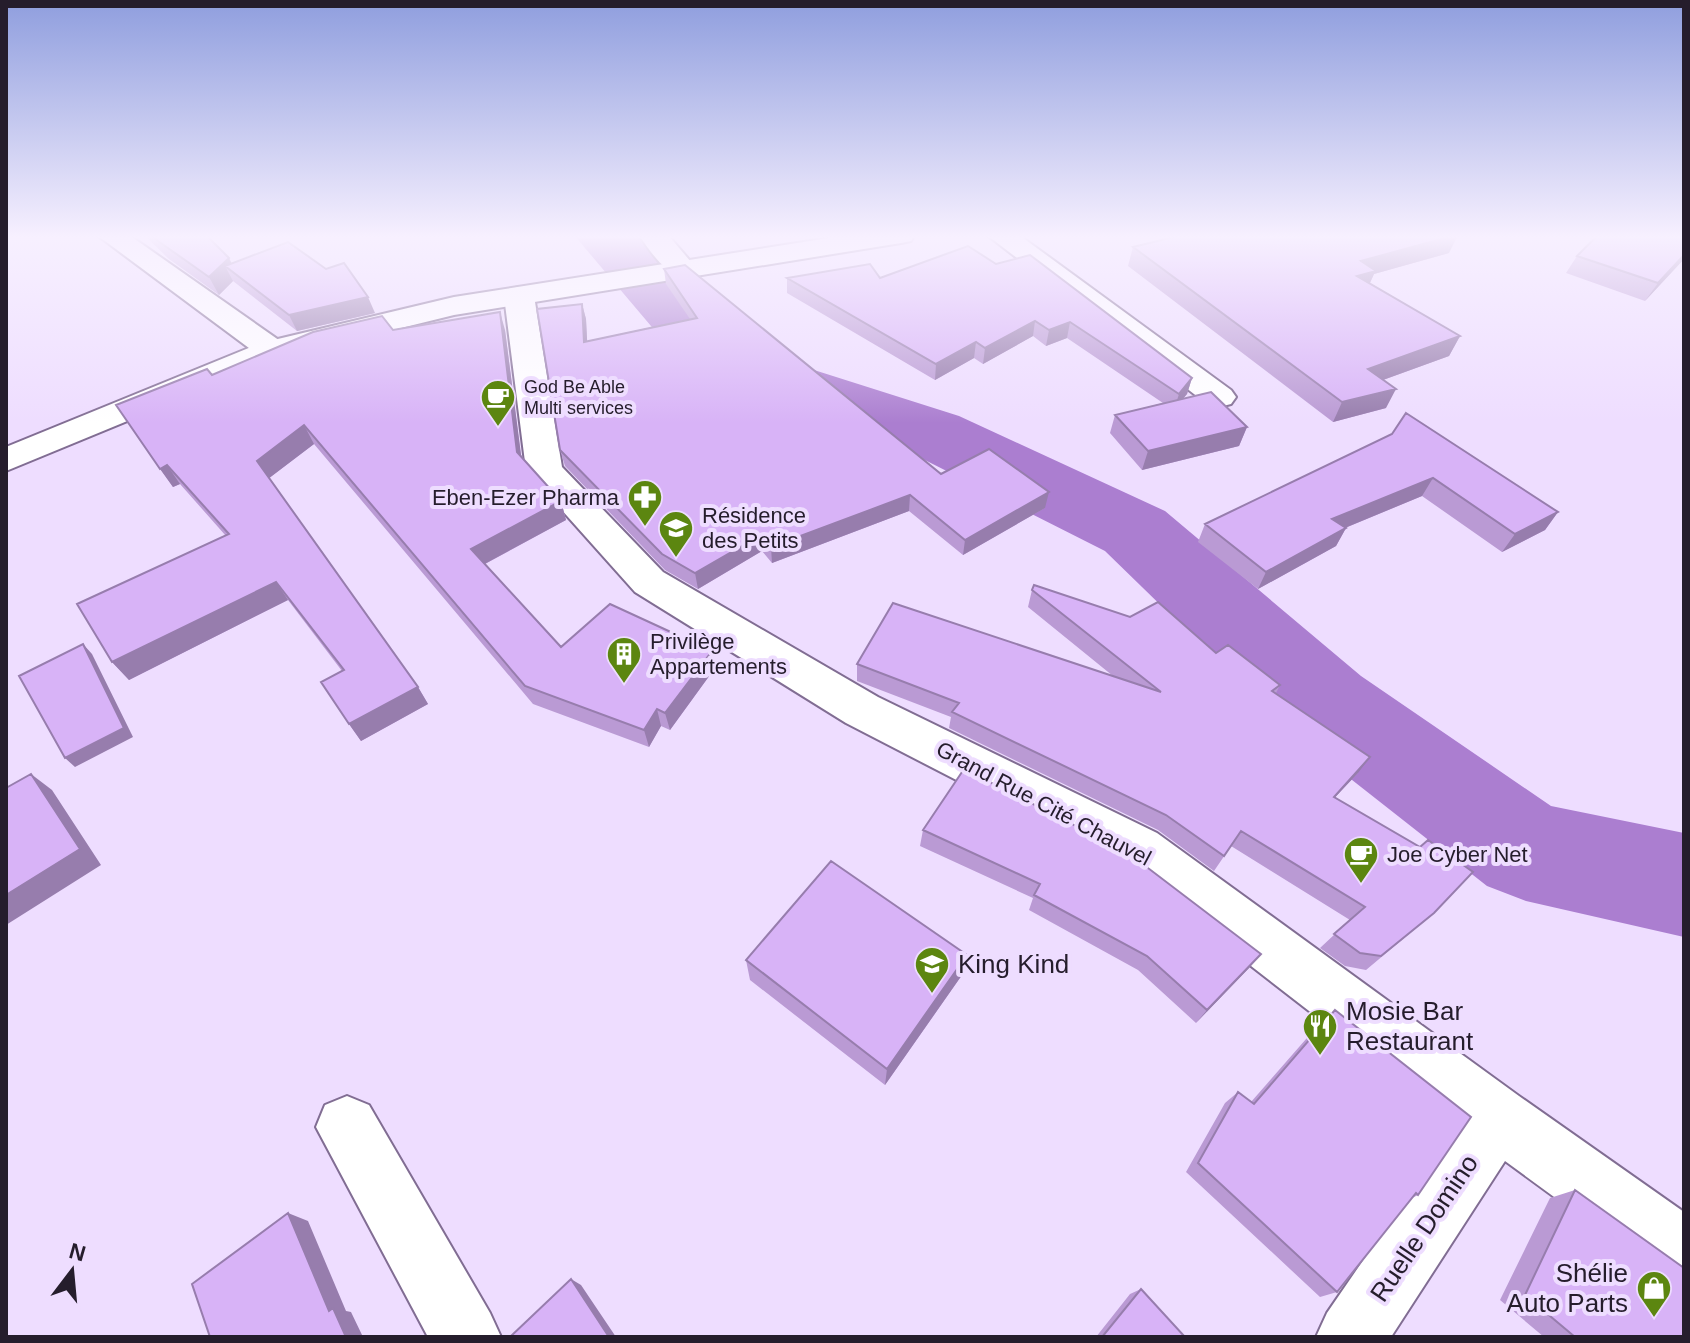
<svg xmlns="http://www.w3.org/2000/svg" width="1690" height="1343" viewBox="0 0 1690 1343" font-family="Arial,sans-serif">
	<rect width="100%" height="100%" fill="#edf"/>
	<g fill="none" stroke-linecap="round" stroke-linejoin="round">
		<path fill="#ab7ed0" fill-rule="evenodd" d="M574 235H637L754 358 814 370 959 416 1165 511 1361 676 1551 806 1684 833V937L1526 901 1487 886 1291 732 1105 551 905 450 774 404 706 391Z"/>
		<g stroke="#816d93" stroke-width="4">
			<path id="minor" d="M97 235H129L283 343 288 350 283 357 272 360 261 357Z
				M639 235H668L697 269 693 275C669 281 652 254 639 235Z
				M987 235H1019L1231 390 1236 397 1231 404 1219 407 1207 404Z
				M519 287 530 290 534 296 562 467 663 572 878 697 1157 833 1519 1096 1684 1212V1285L1661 1275 1505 1161 1391 1337H1316L1327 1313 1456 1125 1121 865 846 723 635 592 526 470 504 296 508 290Z
				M347 1096 369 1105 490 1313 501 1337H428L316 1127 325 1105Z"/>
		</g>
		<g stroke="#816d93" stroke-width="4">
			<path id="primary" d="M848 235H915L911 241 901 243 454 315 283 357 6 471V447L261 343 454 297Z"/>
		</g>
		<use href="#minor" fill="#fff" fill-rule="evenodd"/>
		<use href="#primary" fill="#fff" fill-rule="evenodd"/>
	</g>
	<path fill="#ba9ad4" d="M144 235H206L231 263 375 313 297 331 233 281 219 295 169 259Z
		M1133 247 1449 253 1374 274 1370 283 1460 336 1449 356 1383 380 1386 408 1333 422 1128 266Z
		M1577 256 1684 259 1645 301 1566 273Z
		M996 264 1192 378 1187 394 1183 398 1247 427 1239 446 1142 470 1110 433 1115 415 1163 403 1067 338 1046 346 1033 336 983 364 974 358 935 380 787 293V278H880Z
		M664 269 941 474 1045 508 963 555 909 511 772 563 762 551 698 589 665 570 565 466 560 450 582 304 586 319 587 341 690 319 666 284Z
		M393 330H505L521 457 561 501 566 520 485 564 561 647 715 668 670 730 661 726 649 747 533 704 314 444 269 478 418 687 428 704 361 741 349 724 342 671 288 600 129 680 112 662 226 536 180 484 173 487 116 405 212 375Z
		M1392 434 1558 512 1545 530 1502 552 1422 496 1345 528H1346L1336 546 1258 589 1198 542 1205 524Z
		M1032 590 1216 653 1280 685 1276 693 1358 773 1335 797 1434 913 1366 970 1345 966 1320 948 1350 920 1231 846 1214 871 1158 830 949 728 951 717 857 681V664L1113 676 1028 607Z
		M923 830 1261 954 1196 1023 1138 970 1029 910 1033 898 920 846Z
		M967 955 962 975 885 1085 750 980 746 960Z
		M1335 1010 1418 1195 1412 1198 1337 1292 1320 1297 1186 1172 1225 1103 1238 1092 1251 1102 1320 1023Z
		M1575 1190 1684 1337H1544L1500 1300 1550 1198Z
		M1141 1289 1185 1337H1096L1130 1294Z"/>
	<path fill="#977dad" d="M1456 235H1458L1449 253 1374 274 1367 289 1349 294 1361 261Z
		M1684 255V259L1645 301 1658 283Z
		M229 258 238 276 225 266 233 281 219 295 209 277Z
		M368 297 375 313 297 331 289 315Z
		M582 304 586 319 588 357 584 342Z
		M500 312 505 330 523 470 517 452Z
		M1035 321 1033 336 983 364 985 348Z
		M1070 322 1067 338 1046 346 1049 330Z
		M1460 336 1449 356 1358 389 1368 369Z
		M976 342 974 358 935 380 936 364Z
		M1192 378 1187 394 1174 410 1179 394Z
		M1396 389 1386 408 1333 422 1342 402Z
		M304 425 314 444 268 479 257 461Z
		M1247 427 1239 446 1142 470 1148 451Z
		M167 465 180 484 173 487 160 469Z
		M1433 478 1422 496 1323 537 1332 519Z
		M1049 492 1045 508 963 555 965 540Z
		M910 495 909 511 772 563 771 547Z
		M561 501 566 520 479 567 471 549Z
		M1558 512 1545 530 1502 552 1515 534Z
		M1346 528 1336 546 1258 589 1266 572Z
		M761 535 762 551 698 589 695 573Z
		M276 582 288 600 129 680 112 662Z
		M83 644 92 654 133 737 75 767 65 758Z
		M712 651 715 668 670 730 665 713Z
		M418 687 428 704 361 741 349 724Z
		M657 709 661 726 649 747 644 730Z
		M1370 757 1358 773 1321 812 1334 797Z
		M31 774 52 790 101 865 6 925V895Z
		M1261 954 1249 968 1196 1023 1207 1010Z
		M967 955 962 975 885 1085 887 1069Z
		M288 1213 308 1221 346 1311 351 1312 363 1337H346L329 1311Z
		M571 1279 581 1285 616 1337H609Z"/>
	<path fill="#d8b3f7" stroke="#977dad" stroke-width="2" d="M152 235H206L229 258 209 277 158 241Z
		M1182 235H1456L1361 261 1376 271 1357 276 1460 336 1368 369 1396 389 1342 402 1133 247Z
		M1598 235H1684V255L1658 283 1577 256Z
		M288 242 326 269 344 263 368 297 289 315 225 266Z
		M968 246 996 264 1030 255 1192 378 1179 394 1070 322 1049 330 1035 321 985 348 976 342 936 364 787 278 870 264 880 278Z
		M685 265 941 474 989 449 1049 492 965 540 910 495 771 547 761 535 695 573 662 554 560 450 537 309 582 304 584 342 697 318 664 269Z
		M500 312 517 452 561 501 471 549 561 647 610 604 712 651 665 713 657 709 644 730 525 686 304 425 257 461 418 687 349 724 321 682 344 670 276 582 112 662 77 604 229 534 167 465 160 469 116 405 207 369 212 375 313 332 382 316 393 330Z
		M1211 392 1247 427 1148 451 1115 415Z
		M1406 413 1558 512 1515 534 1433 478 1332 519 1346 528 1266 572 1205 524 1392 434Z
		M1034 585 1130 617 1158 602 1216 653 1228 645 1280 685 1272 691 1370 757 1334 797 1420 847 1428 840 1473 872 1434 913 1381 956 1360 953 1334 934 1365 907 1241 831 1224 856 1166 815 952 712 959 703 857 664 893 603 1161 692 1032 590Z
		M83 644 124 728 65 758 19 676Z
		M964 769 1127 852 1261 954 1207 1010 1147 956 1034 895 1040 884 923 830Z
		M31 774 80 849 6 895V788Z
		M831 861 967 955 887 1069 746 960Z
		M1335 1010 1471 1117 1418 1195 1416 1193 1337 1292 1198 1163 1238 1092 1254 1104Z
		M1575 1190 1684 1268V1337H1575L1525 1295Z
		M288 1213 329 1311 333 1308 346 1337H210L192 1284Z
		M571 1279 609 1337H510Z
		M1141 1289 1185 1337H1102Z"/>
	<linearGradient id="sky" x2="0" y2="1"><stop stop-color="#8f9ede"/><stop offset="0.56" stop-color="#f7f0ff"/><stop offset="1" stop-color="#f7f0ff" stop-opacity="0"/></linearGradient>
	<rect width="1690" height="423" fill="url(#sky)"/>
	<defs>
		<g id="cafe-pin" transform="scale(1.8)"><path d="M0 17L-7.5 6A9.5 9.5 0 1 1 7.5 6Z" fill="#5c8610" stroke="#edf"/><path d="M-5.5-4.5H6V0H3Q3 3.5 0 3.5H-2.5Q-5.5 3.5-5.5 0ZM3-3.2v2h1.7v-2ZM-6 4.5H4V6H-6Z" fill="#fff"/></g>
		<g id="pharmacy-pin" transform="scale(1.8)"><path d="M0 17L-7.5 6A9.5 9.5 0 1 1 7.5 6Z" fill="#5c8610" stroke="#edf"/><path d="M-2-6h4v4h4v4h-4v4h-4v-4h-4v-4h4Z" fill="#fff"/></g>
		<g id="school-pin" transform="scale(1.8)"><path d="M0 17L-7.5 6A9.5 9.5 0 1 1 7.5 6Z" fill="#5c8610" stroke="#edf"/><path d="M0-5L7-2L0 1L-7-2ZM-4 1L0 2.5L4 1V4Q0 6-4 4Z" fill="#fff"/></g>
		<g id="building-pin" transform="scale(1.8)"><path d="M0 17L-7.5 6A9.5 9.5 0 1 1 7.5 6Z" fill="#5c8610" stroke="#edf"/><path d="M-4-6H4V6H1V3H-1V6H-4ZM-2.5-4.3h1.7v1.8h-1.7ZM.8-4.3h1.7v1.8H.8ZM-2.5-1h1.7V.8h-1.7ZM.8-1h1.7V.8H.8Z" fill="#fff"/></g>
		<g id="restaurant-pin" transform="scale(1.8)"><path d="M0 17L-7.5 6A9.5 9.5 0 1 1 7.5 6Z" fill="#5c8610" stroke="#edf"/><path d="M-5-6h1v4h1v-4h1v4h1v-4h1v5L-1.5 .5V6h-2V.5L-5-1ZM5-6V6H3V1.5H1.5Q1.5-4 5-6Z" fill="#fff"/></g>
		<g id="shop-pin" transform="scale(1.8)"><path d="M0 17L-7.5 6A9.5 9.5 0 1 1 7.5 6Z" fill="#5c8610" stroke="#edf"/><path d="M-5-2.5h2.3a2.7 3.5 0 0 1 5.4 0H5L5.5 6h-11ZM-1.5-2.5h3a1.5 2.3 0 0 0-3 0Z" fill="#fff"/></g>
	</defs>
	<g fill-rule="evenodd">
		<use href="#cafe-pin" x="498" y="397"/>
		<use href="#pharmacy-pin" x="645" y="497"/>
		<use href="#school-pin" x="676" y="528"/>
		<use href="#building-pin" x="624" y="654"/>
		<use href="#cafe-pin" x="1361" y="854"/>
		<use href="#school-pin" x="932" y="964"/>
		<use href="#restaurant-pin" x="1320" y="1026"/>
		<use href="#shop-pin" x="1654" y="1288"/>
	</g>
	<g text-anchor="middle" stroke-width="8" stroke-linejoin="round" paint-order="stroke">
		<g font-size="18" fill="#251d2c" stroke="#edf" text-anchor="start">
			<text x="524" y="393">God Be Able<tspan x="524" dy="21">Multi services</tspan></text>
		</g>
		<g font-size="22" fill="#251d2c" stroke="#edf" text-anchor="start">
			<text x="619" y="505" text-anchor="end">Eben-Ezer Pharma</text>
			<text x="702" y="523">Résidence<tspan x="702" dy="25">des Petits</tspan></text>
			<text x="650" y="649">Privilège<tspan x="650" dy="25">Appartements</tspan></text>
			<text x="1387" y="862">Joe Cyber Net</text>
		</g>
		<g font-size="22" fill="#251d2c" stroke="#edf">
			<text transform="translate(1044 803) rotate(28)" y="8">Grand Rue Cité Chauvel</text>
		</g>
		<g font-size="26" fill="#251d2c" stroke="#edf" text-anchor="start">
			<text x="958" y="973">King Kind</text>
			<text x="1346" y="1020">Mosie Bar<tspan x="1346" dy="30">Restaurant</tspan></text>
			<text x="1628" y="1282" text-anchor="end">Shélie<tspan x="1628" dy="30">Auto Parts</tspan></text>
		</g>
		<g font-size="26" fill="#251d2c" stroke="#edf">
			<text transform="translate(1424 1228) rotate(-56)" y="9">Ruelle Domino</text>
		</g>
	</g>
	<rect width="1690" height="1343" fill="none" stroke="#251d2c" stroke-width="16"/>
	<g transform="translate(72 1271) rotate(16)" stroke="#eeddff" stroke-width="6" paint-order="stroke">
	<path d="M0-6L14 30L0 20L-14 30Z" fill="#251d2c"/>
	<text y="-12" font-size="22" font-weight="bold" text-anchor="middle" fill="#251d2c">N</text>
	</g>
</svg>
